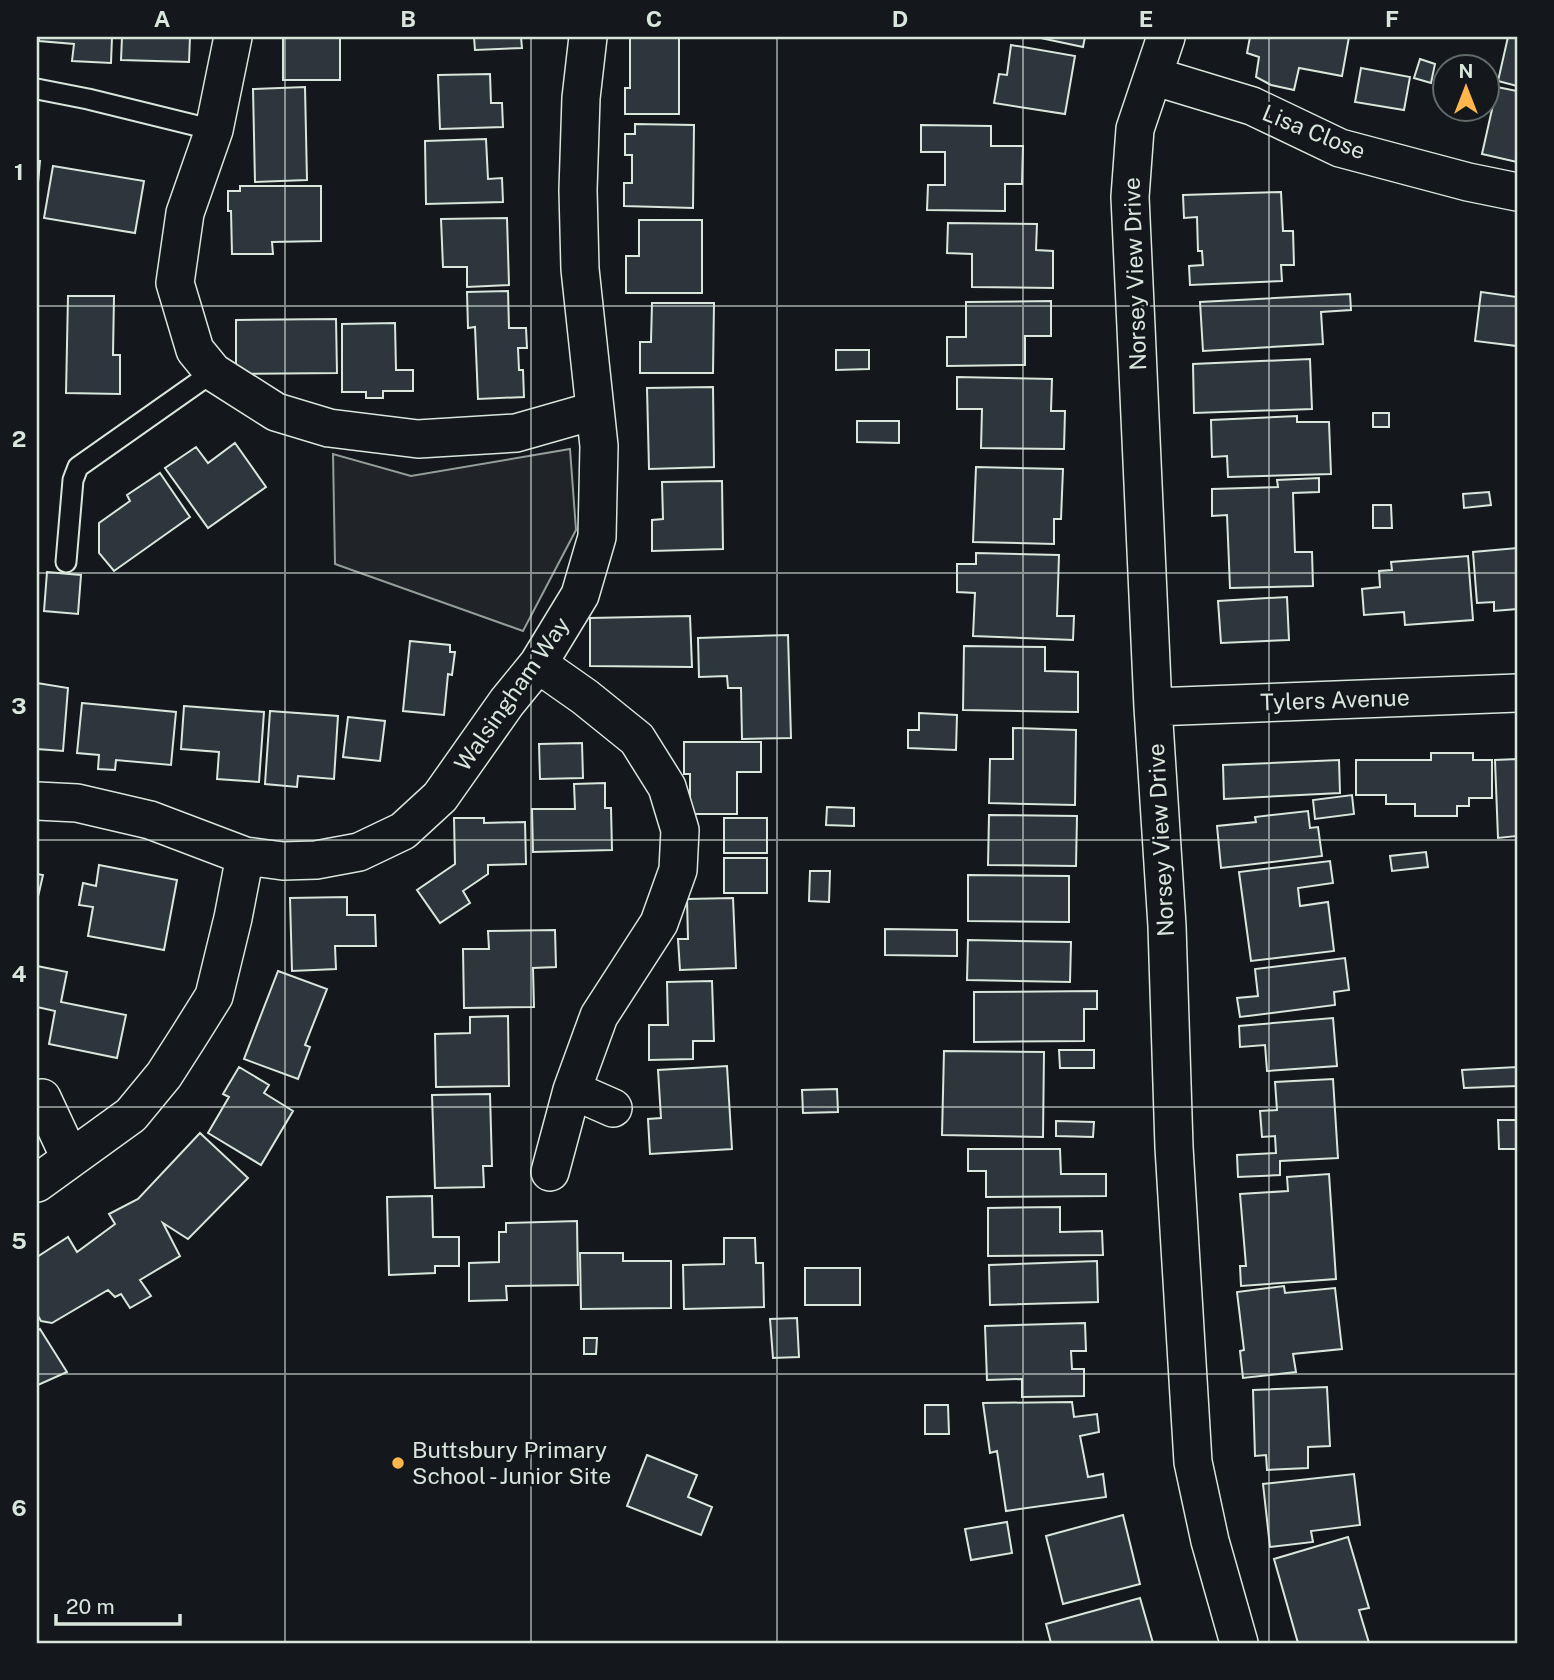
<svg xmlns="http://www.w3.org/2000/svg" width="1554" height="1680" viewBox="0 0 1554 1680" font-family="'Public Sans',sans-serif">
	<rect width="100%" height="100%" fill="#14181c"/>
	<path fill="#202428" stroke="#939e99" stroke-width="2" d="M570 449 576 530 523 631 335 564 333 454 411 476Z"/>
	<path fill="#2c363c" stroke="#d8e6dc" stroke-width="2" d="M39 37H112L111 63 72 61 74 44 39 41Z
		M122 37H190L189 62 121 60Z
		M283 37H340V80H283Z
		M474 37H521L522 48 475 50Z
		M630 37H679V114H625V88H630Z
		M1036 37H1085L1083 47Z
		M1250 37H1349L1342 76 1299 68 1294 90 1271 85 1256 77 1259 57 1247 53Z
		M1508 37H1517V86L1498 81Z
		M1011 45 1075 56 1065 114 994 103 999 74 1007 75Z
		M1420 59 1435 64 1431 83 1414 78Z
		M1361 68 1410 77 1404 110 1355 102Z
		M490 74 491 103H502L503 127 440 129 438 75Z
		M305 87 307 180 255 182 253 89Z
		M1497 87 1517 91V162L1482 154Z
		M635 124 694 125 693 208 624 206V183H632V155H625V134H635Z
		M921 125 991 126V146H1023L1022 184H1005V211L927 210 928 185H945V152H921Z
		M486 139 488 179 502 178 503 202 426 204 425 141Z
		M37 161H40L37 194Z
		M53 166 144 181 135 233 44 218Z
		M240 186H321V241L272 242 273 254H232L231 211H228V191H240Z
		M1281 192 1283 231H1293L1294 265H1281L1282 281 1190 285 1189 266 1203 265 1202 251H1198L1197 217 1184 218 1183 195Z
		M507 218 509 285 467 287V267H443L441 219Z
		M639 220H702V293H626V256H639Z
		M948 223 1037 224 1036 250 1053 251V288L972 287V254L947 253Z
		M508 291 509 328H526L527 348H518L519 370H523L524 397 478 399 475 327 468 328 467 292Z
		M1481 292 1517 297V346L1475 341Z
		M1350 294 1351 310 1321 312 1323 344 1203 351 1200 302Z
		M68 296H114L113 355H120V394L66 393Z
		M1051 301V336H1025V365L947 366V337H966V302Z
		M652 303H714L713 373H640V342H651Z
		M336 319 337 373 236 374V320Z
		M395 323 396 370H413V391H383V398H366V392H342V324Z
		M836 350H869V369L836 370Z
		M1310 359 1312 409 1194 413 1193 364Z
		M957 377 1052 379 1051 411H1065L1064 449 981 448 982 409H957Z
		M713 387 714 467 649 469 647 388Z
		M1373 413H1389V427H1373Z
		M1297 416V422H1329L1331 474 1228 477 1227 456 1212 457 1211 420Z
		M857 421H899V443L857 442Z
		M235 443 266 487 208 528 165 468 196 447 208 463Z
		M976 467 1063 469 1061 519H1054V544L973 542Z
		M160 473 190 517 114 571 99 553V523L130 501 127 495Z
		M1319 478V492L1293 493 1295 552H1312L1313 586 1230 588 1227 515 1212 516V489L1278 487 1277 480Z
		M722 481 723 549 652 551V520L663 519 662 482Z
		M1489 492 1491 505 1464 508 1463 494Z
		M1373 505H1391L1392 528H1373Z
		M1517 548V609L1494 611V602L1477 603 1473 552Z
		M976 553 1059 555 1057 616H1074L1073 640 973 636 975 593 957 592V564H976Z
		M1468 556 1473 620 1405 625 1404 612 1364 615 1362 589 1380 587 1379 571 1392 570 1391 562Z
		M47 572 81 575 78 614 44 611Z
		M1287 597 1289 640 1221 643 1218 601Z
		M690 616 692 667 590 666V618Z
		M788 635 791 738 742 739 741 688H728L727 676 699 677 698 638Z
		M410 641 450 645V652H455L452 675 448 674 444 715 403 711Z
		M964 646 1045 647V671L1078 672V712L963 710Z
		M37 683 68 688 63 751 37 749Z
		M82 703 176 712 171 765 116 760 115 770 98 769 99 755 77 753Z
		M184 706 264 712 259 782 217 779 219 752 181 749Z
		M270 711 338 716 334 779 298 776 297 787 265 784Z
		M919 713 957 715 956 750 908 748V730H919Z
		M348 717 385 721 380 761 343 757Z
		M1013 728 1076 730 1075 805 989 803 990 759H1013Z
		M684 742H761V772H737V814H690V774H684Z
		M582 743 583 778 540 779 539 744Z
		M1431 753H1473V760H1492V798H1469V806H1457V816H1415V804H1386V795H1356V760H1431Z
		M1517 759V870L1516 836 1498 838 1495 760Z
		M1339 760 1340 793 1224 799 1223 765Z
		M605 783V808H611L612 850 533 852 532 809H575L574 784Z
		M1352 795 1354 814 1315 819 1313 800Z
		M827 807 854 808V826L826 825Z
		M1308 811 1310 828 1318 827 1322 856 1221 868 1217 826 1256 822 1255 817Z
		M989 815 1077 816 1076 866 988 865Z
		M454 818H484V823L525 822 526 864 488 865V874L463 891 470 903 440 923 417 890 455 864Z
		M724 818H767V853H724Z
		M1426 852 1428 867 1392 871 1390 856Z
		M724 858H767V893H724Z
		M1330 861 1333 883 1298 888 1300 906 1328 902 1334 951 1251 961 1239 872Z
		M99 865 177 880 164 950 88 936 93 907 79 905 83 883 96 886Z
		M810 871H830L829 902 809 901Z
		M37 874 43 875 37 901Z
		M968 875 1069 876V922L968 921Z
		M347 897V915H375L376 946H335L336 969 292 971 290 898Z
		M733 898 736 968 680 970 678 939H688L687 899Z
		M885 929 957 930V956L885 955Z
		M555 930 556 967 533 968 534 1007 464 1008 463 949H489L488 931Z
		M968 940 1071 942 1070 982 967 980Z
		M1345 958 1349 990 1334 992 1335 1005 1240 1017 1237 998 1258 996 1255 969Z
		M37 966 67 972 61 1002 126 1015 117 1058 49 1044 55 1011 37 1007Z
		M278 971 327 989 305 1045 310 1047 298 1079 244 1059Z
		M712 981 714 1041H693V1059L649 1060V1025H668L667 982Z
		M1097 991V1009H1084V1041L974 1042V992Z
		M508 1016 509 1086 436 1087 435 1034 470 1033V1017Z
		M1333 1018 1337 1066 1267 1071 1265 1045 1240 1047 1239 1026Z
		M1059 1050H1094V1068H1060Z
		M944 1051 1044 1052 1043 1137 942 1135Z
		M727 1066 732 1149 650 1154 648 1119 661 1118 658 1070Z
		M239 1067 269 1085 264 1093 293 1111 261 1165 208 1133 229 1097 223 1094Z
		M1517 1067V1086L1464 1088 1462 1070Z
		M1333 1079 1338 1158 1280 1161V1175L1238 1177 1237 1155 1276 1153 1275 1136 1262 1137 1260 1111 1277 1110 1275 1082Z
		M837 1089 838 1112 803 1113 802 1090Z
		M490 1094 492 1166H483L484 1187 435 1188 432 1095Z
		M1498 1120H1517V1149H1499Z
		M1056 1121 1094 1122 1093 1137 1056 1136Z
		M200 1133 248 1178 188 1239 163 1223 180 1256 140 1280 151 1296 130 1308 121 1294 115 1297 108 1290 52 1323 41 1321 37 1314V1257L68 1237 77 1252 115 1224 109 1214 138 1199Z
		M968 1149H1060L1061 1174H1106V1196L986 1197V1171H968Z
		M1329 1174 1336 1279 1241 1286 1240 1266H1246L1240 1194 1288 1191 1287 1177Z
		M432 1196 433 1237H459V1266H435V1273L389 1275 387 1197Z
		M1060 1207V1232L1102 1231 1103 1255 988 1256V1208Z
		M577 1221 578 1285 506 1286 507 1300 469 1301V1263L499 1262V1232H506V1223Z
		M724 1238H755L756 1263H763L764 1307 684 1309 683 1265 724 1264Z
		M580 1253H623V1261H671V1308L581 1309Z
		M1097 1261 1098 1302 990 1305 989 1265Z
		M805 1268H860V1305H805Z
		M1284 1286 1285 1293 1335 1288 1342 1349 1293 1354 1296 1372 1243 1378 1240 1351 1244 1350 1237 1292Z
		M797 1318 799 1357 773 1358 770 1319Z
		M1085 1323 1086 1351H1071L1072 1369H1084V1396L1022 1397V1379L987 1380 985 1326Z
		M40 1329 67 1372 38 1385 37 1331Z
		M584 1338H597L596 1354H584Z
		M1327 1387 1330 1446 1308 1447V1468L1267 1470 1266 1455 1255 1456 1253 1390Z
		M1072 1402 1074 1417 1097 1414 1099 1432 1080 1436 1088 1477 1103 1474 1106 1497 1006 1511 997 1451 990 1453 983 1403Z
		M925 1405H948L949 1434H925Z
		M647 1455 697 1475 688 1497 712 1507 701 1535 627 1506Z
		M1354 1474 1360 1525 1311 1531 1313 1542 1270 1547 1263 1484Z
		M1123 1515 1140 1584 1063 1604 1046 1536Z
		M1007 1522 1012 1553 971 1560 965 1529Z
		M1348 1537 1369 1608 1359 1610 1369 1643H1298L1274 1559Z
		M1140 1598 1153 1643H1051L1046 1624Z"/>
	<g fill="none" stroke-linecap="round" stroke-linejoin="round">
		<g stroke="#d8e6dc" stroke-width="23">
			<path id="lane" d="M37 89 88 99 214 130
				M66 562 73 480 78 467 213 372"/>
		</g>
		<g stroke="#d8e6dc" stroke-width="40">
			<path id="street" d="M233 37 214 130 185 213 175 283 195 350 213 372 276 412 329 428 418 439 516 433 593 411
				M1166 37 1135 129 1130 197 1136 327 1153 707 1167 926 1174 1147 1193 1462 1210 1541 1239 1643
				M1153 76 1252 106 1340 148 1468 182 1517 192
				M538 664 585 697 637 739 667 787 680 830 678 870 659 923 599 1016 572 1090 613 1108
				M1153 707 1517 693
				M37 801 77 803 150 820 245 856 283 861 316 860 359 852 403 831 440 797 507 702 538 664 580 595 597 537 599 446 580 269 578 190 581 98 588 37
				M42 1098 70 1158
				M550 1172 572 1090
				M37 1183 131 1115 164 1075 189 1036 214 996 233 918 245 856"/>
		</g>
		<use href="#lane" stroke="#14181c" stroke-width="19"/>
		<use href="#street" stroke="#14181c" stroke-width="37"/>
	</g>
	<path fill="none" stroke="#d8e6dc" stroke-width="2" stroke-opacity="0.55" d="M285 37V1643M531 37V1643M777 37V1643M1023 37V1643M1269 37V1643M37 306H1517M37 573H1517M37 840H1517M37 1107H1517M37 1374H1517"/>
	<circle fill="#ffb74d" stroke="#14181c" stroke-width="2.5" cx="398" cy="1463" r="7"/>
	<g text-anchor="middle" stroke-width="5" stroke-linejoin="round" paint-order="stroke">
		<g font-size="23" fill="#d8e6dc" stroke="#14181c">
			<text transform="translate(1314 132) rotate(22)" y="8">Lisa Close</text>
			<text transform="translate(1135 274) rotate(-92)" y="8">Norsey View Drive</text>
			<text transform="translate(512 694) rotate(-55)" y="8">Walsingham Way</text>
			<text transform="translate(1335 700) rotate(-2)" y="8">Tylers Avenue</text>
			<text transform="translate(1161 840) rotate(-93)" y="8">Norsey View Drive</text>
		</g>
		<g font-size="23" fill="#d8e6dc" stroke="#14181c" text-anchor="start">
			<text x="412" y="1458">Buttsbury Primary<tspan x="412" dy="26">School - Junior Site</tspan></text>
		</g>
	</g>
	<rect width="1554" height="1680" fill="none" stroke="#14181c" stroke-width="77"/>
	<g transform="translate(1466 88)"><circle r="33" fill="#14181c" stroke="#626a69" stroke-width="2"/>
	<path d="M0-5L12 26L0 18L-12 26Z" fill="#ffb74d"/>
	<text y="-10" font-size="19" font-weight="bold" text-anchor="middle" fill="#d8e6dc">N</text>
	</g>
	<path d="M56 1614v10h124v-10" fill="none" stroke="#d8e6dc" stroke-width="3.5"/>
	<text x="66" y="1614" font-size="21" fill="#d8e6dc" stroke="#14181c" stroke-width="5" paint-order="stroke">20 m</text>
	<rect x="38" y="38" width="1478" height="1604" fill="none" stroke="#d8e6dc" stroke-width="2.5"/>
	<g font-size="23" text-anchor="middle" font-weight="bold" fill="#d8e6dc">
		<text x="162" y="27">A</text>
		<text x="408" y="27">B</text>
		<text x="654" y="27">C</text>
		<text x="900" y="27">D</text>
		<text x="1146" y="27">E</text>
		<text x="1392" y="27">F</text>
		<text x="19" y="180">1</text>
		<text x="19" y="447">2</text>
		<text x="19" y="714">3</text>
		<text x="19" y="982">4</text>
		<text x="19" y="1249">5</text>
		<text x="19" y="1516">6</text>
	</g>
</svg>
